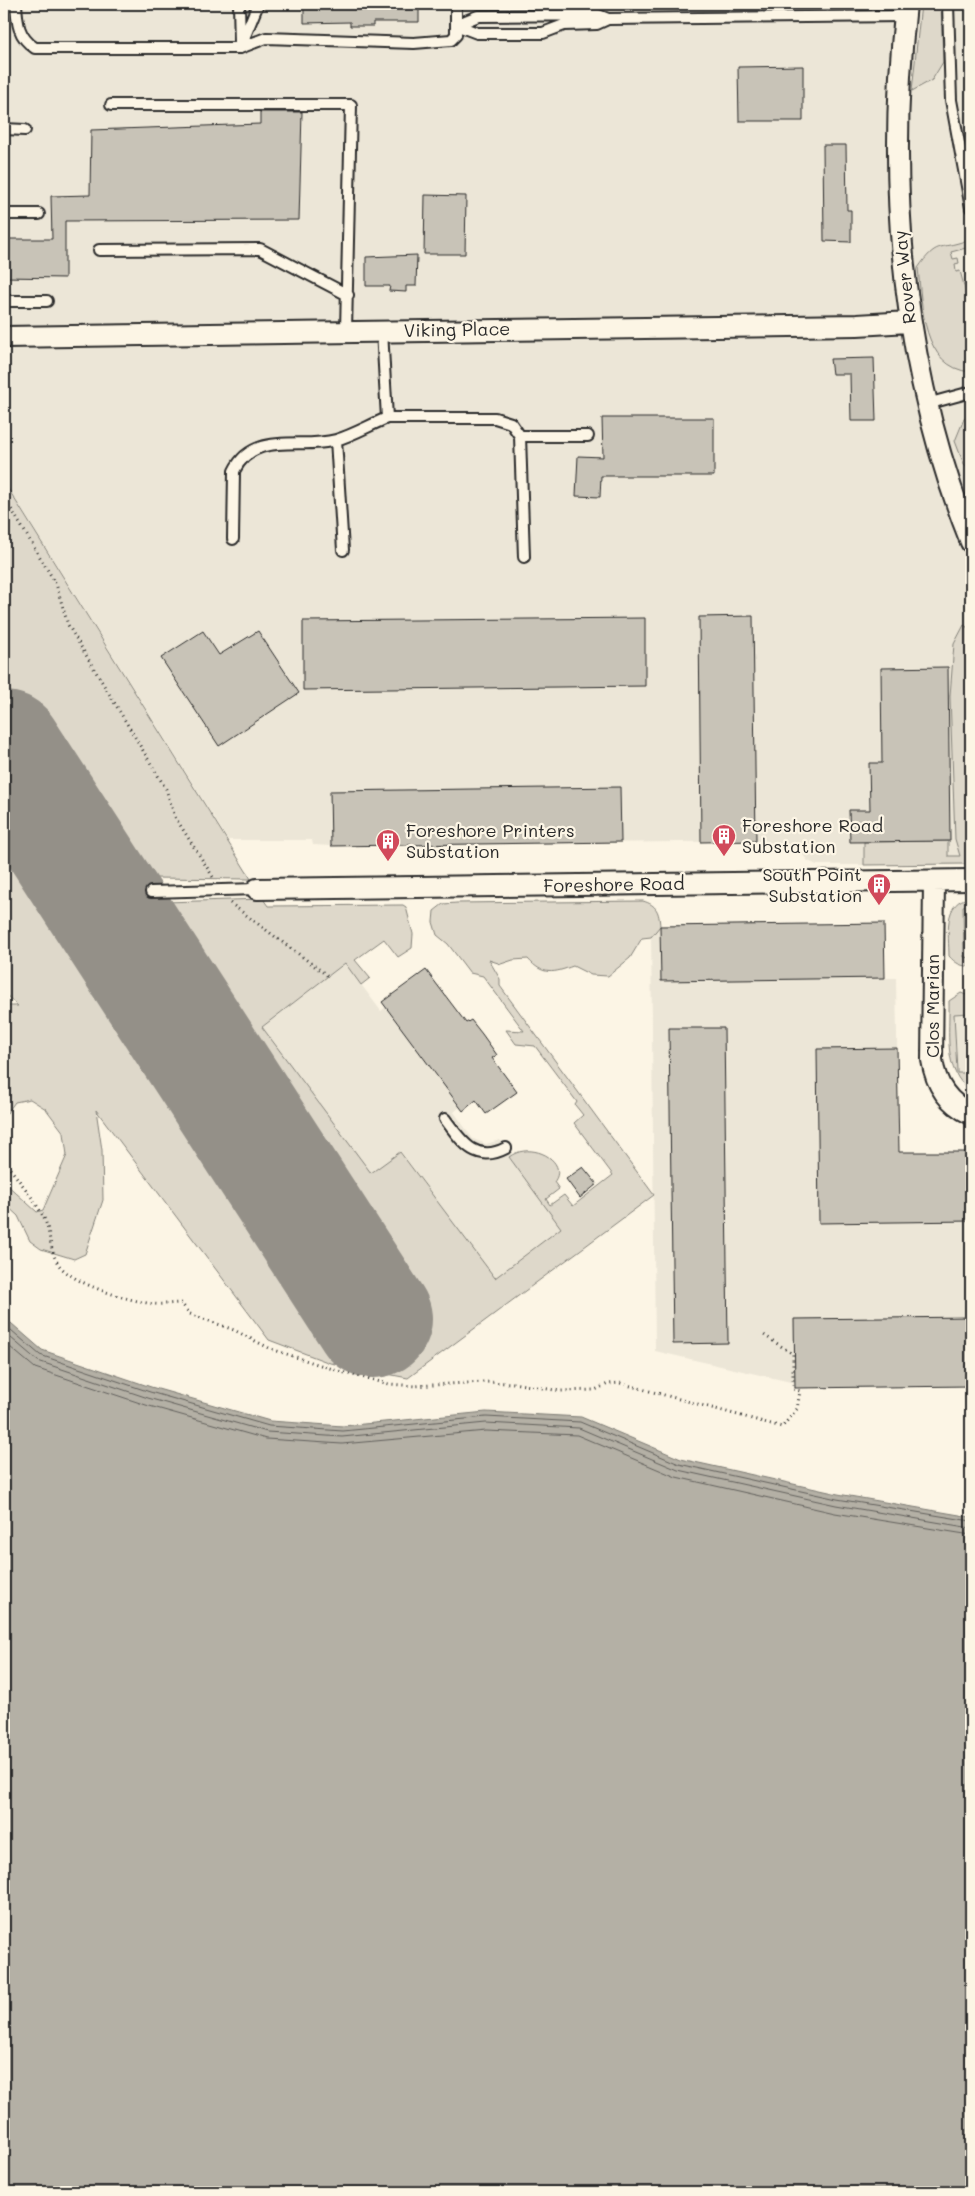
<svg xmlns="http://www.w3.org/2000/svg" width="975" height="2196" viewBox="0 0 975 2196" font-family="Mali,sans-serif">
	<rect width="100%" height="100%" fill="#fcf5e5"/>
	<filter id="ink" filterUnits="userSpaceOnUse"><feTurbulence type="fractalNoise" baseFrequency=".02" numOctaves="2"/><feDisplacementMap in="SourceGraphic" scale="10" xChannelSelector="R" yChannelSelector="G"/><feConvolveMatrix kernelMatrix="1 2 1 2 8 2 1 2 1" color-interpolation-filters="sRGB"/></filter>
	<g filter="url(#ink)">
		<path fill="#ece6d7" d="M4 4H971V640L966 856 948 857V841L864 842V865H817L808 861 802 854 801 845H768L767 841 331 846 313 845 312 840H228L4 481Z
			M963 905H971V958H964Z
			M884 923 885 978H896L899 1152H971V1386L795 1388V1383L655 1351 651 926Z
			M345 963 381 1011 386 1007 460 1107 454 1112 473 1139 486 1144 500 1140 512 1155 509 1157 562 1228 495 1279 401 1152 371 1174 262 1027Z
			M971 966V1080H970L957 1073 954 1014 969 1013V967Z"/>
		<path fill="#ded8ca" stroke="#84827a" d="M921 4H941L943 62 932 80 912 91Z
			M971 232V257H968L966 248 951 252 953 259 958 258 959 263 955 264 956 272 960 271 966 293 971 292V372C922 368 922 305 918 268 937 241 938 250 965 241Z
			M971 412V475L963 462 955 441 964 419Z
			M4 482 251 879 150 878 165 902 263 899 268 906 403 905 406 907 413 934 412 948 398 957 384 939 355 960 370 978 361 985 345 963 262 1027 371 1173 400 1152 495 1278 561 1228 509 1157C531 1140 570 1161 554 1182L559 1189 546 1199 550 1205 564 1195 573 1206 613 1175 574 1123 583 1115 575 1105 577 1102 535 1046 516 1044 506 1030 524 1031 483 976 470 973 448 944 437 935 433 922 434 911 443 904 457 903 643 901C657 905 659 912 660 926L651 937 642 938 630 958 608 976 591 975 573 966C554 973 543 976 528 959L513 960 501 964 489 960 500 979V986L654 1195 408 1378 330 1363 269 1340 96 1110 102 1150 103 1200 85 1254 74 1259 41 1249 30 1241 18 1216 4 1203V1182L37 1212 43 1210 67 1155 64 1133 46 1109 30 1099 15 1102 4 1117V1006H18L4 993Z
			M964 625 971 630V871L965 864 864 865V842L948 841V856H960L955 839 950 696 954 644Z
			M971 898V905L963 906 964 957 971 958V966C962 967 955 963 949 956 949 936 942 900 971 898Z
			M961 993 969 996V1013L954 1014 957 1071V1073H969L971 1091C942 1071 950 1032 949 1001Z"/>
		<path fill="#b4b0a5" stroke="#7d7b74" d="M4 1317 42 1350 151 1387 270 1421 343 1426 486 1412 581 1417 681 1459 838 1494 971 1517V2192H4Z"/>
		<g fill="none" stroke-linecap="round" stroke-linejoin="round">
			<path stroke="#62605c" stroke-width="1" d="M4 1324 40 1355 150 1392 269 1426 343 1431 486 1417 580 1422 679 1464 837 1499 971 1521
				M4 1332 38 1361 148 1398 267 1432 342 1437 486 1423 579 1428 678 1470 836 1505 971 1528
				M4 1342 35 1368 146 1405 266 1439 342 1444 486 1431 577 1435 676 1477 835 1513 971 1535"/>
			<path stroke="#949088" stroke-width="118" d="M4 750 373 1319"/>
		</g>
		<path fill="#c8c3b7" stroke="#2b2b2b" d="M304 4H419V22H373V26H350V22L304 23Z
			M803 66V121H739L738 67Z
			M260 112H302L299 220 65 221V278L4 277V239H52L51 196 90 195 91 130 260 124Z
			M823 145H846L847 210H851V242L824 241Z
			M425 195 466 196 465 254H424Z
			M417 255 416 286H406V292L389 291 390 286H366V257Z
			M874 358 876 421H851L850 374H832L830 359Z
			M602 418H714V476H601L600 497 576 496 578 456 603 457Z
			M753 616 756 841 701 842 699 617Z
			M645 618V686L303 690V621Z
			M203 631 219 655 258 631 299 693 219 746 161 658Z
			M948 667 950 841 850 842 849 810H870L869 763H882L881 668Z
			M620 787 621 842 331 846 330 791Z
			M884 923 885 978 661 981 660 926Z
			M426 970 466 1023 471 1020 482 1034 497 1055 492 1058 517 1092 486 1114 476 1100 463 1111 382 1002Z
			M669 1028H724L728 1343 673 1344Z
			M897 1048 899 1152H971V1221L819 1223 817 1049Z
			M583 1167 597 1184 580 1198 566 1179Z
			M971 1317V1386L795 1388 794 1319Z"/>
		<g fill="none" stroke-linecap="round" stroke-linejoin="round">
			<g stroke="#2b2b2b" stroke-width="14">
				<path id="service" d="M16 4C17 22 18 37 35 48H240L266 38 414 43 451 40 456 35V4
					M239 4 240 44
					M948 4 951 100 971 208
					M456 25 478 16 598 15 608 19 905 16
					M456 25 477 33H543L564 25 597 24 608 19
					M240 48 258 4
					M111 105H351L346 331
					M4 129 25 130
					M4 214H39
					M99 250 260 249 348 295
					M4 301H47
					M382 331 387 418H495L511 423 520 436 524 557
					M927 404 971 392
					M520 436H588
					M336 440 343 550
					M233 539 234 471C254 430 301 450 336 440 353 435 370 425 387 418
					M151 892 257 889
					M445 1119C462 1142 476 1164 506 1148"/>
			</g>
			<g stroke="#2b2b2b" stroke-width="24">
				<path id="minor" d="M906 4C886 187 902 370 971 542
					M4 337 857 325 909 322
					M934 881 932 1060C936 1086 948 1103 971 1114
					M257 889 971 880"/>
			</g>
			<path stroke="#2b2b2b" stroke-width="3" stroke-dasharray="1 4" stroke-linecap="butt" d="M4 503 10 507 56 584 68 625 166 789 175 817 213 877
				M230 903 328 976
				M4 1161C17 1178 34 1198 44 1218 51 1233 49 1251 59 1265 74 1285 130 1301 154 1304 163 1305 172 1303 181 1303L190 1314 234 1330 271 1349 345 1373 389 1384 415 1386 484 1382 513 1383 560 1391 595 1390 608 1384 620 1383 782 1427 797 1409 800 1391 793 1389V1354L764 1335"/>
			<use href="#service" stroke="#fcf5e5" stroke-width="10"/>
			<use href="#minor" stroke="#fcf5e5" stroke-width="20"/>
		</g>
	</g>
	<defs>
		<g id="building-pin" transform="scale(1.25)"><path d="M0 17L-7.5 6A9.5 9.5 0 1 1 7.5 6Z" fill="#d1495b" stroke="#fcf5e5"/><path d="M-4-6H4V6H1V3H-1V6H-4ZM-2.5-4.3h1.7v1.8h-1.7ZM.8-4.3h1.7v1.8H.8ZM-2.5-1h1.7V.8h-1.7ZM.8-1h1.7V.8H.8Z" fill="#fff"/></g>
	</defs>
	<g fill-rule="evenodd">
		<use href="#building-pin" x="724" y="836"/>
		<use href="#building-pin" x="388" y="841"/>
		<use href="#building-pin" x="879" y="885"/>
	</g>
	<g text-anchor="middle" stroke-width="4.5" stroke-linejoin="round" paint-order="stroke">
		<g font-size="18" fill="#2b2b2b" stroke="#fcf5e5">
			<text transform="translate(905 277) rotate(-96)" y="6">Rover Way</text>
			<text transform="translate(457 330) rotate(-1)" y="6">Viking Place</text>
			<text transform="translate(614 885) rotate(-1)" y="6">Foreshore Road</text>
			<text transform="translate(933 1006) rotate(-90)" y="6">Clos Marian</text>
		</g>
		<g font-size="18" fill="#2b2b2b" stroke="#fcf5e5" text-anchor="start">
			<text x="742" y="832">Foreshore Road<tspan x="742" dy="21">Substation</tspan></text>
			<text x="406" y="837">Foreshore Printers<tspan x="406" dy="21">Substation</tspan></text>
			<text x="862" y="881" text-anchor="end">South Point<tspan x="862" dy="21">Substation</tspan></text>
		</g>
	</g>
	<rect width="975" height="2196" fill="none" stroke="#fcf5e5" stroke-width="20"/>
	<rect x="10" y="10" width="955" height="2176" fill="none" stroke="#2b2b2b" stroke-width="2" filter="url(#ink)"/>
</svg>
